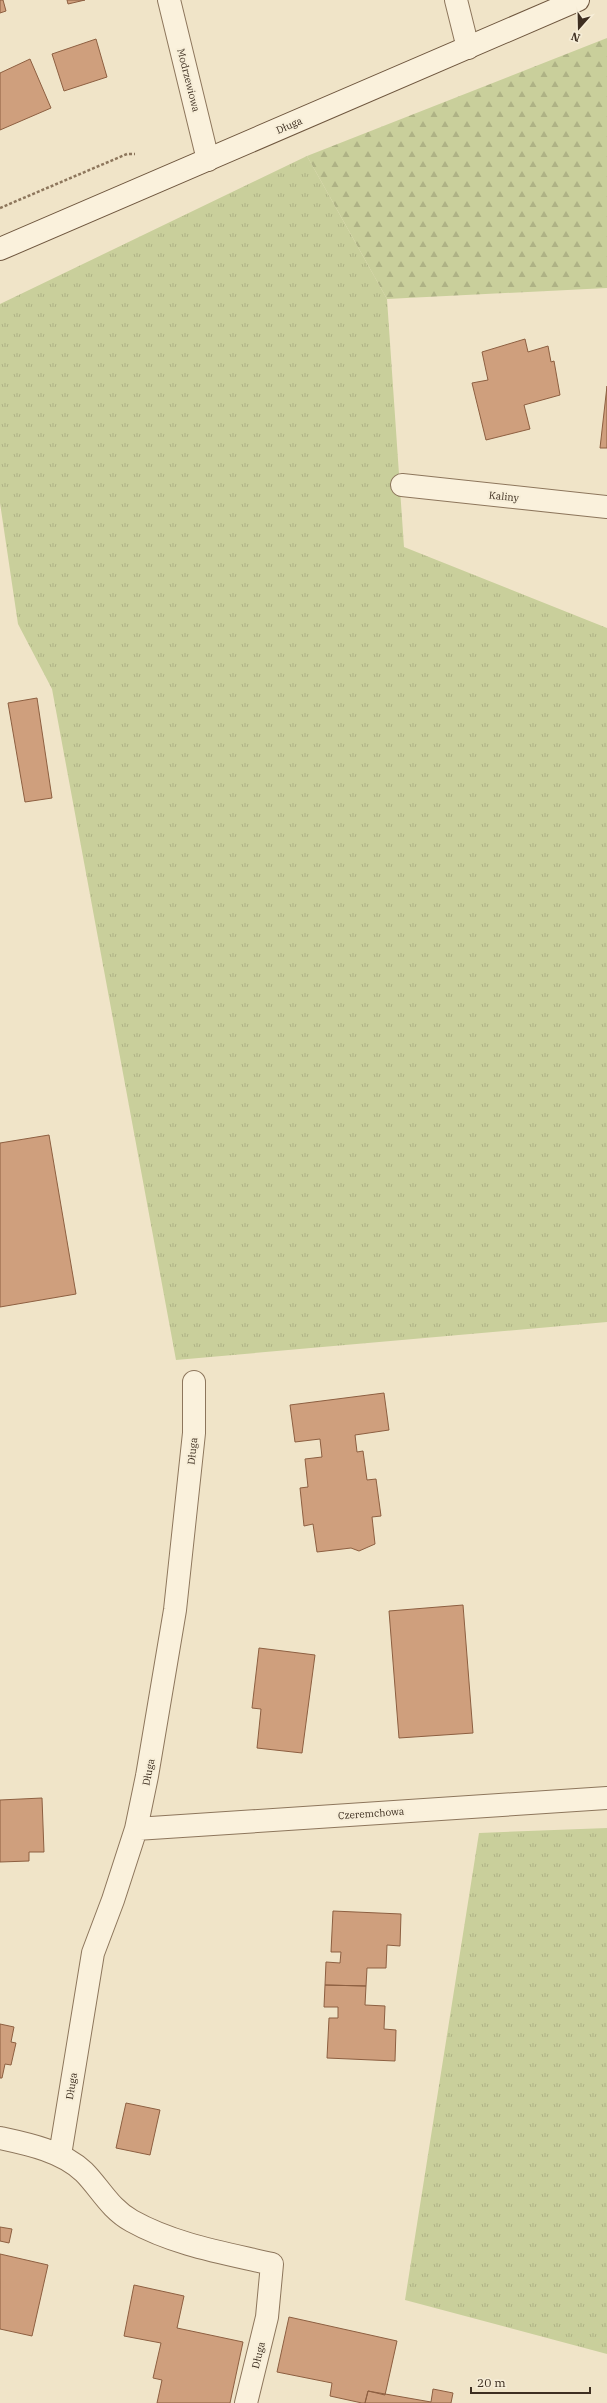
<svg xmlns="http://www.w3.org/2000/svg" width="607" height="2403" viewBox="0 0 607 2403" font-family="'IBM Plex Serif',serif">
	<defs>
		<pattern id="grass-tufts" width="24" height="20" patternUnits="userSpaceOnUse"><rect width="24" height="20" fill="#c9cf9b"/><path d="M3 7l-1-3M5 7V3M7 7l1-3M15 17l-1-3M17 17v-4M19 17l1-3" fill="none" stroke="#aeb285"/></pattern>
		<pattern id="forest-firs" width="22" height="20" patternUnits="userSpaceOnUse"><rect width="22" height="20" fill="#c9cf9b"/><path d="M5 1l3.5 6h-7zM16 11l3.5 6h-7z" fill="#aeb285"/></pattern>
	</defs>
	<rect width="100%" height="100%" fill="#f0e4c8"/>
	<path fill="url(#grass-tufts)" d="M307 156 387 299 404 547 607 628V1322L176 1360 52 689 18 624 0 503V304Z
		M607 1828V2354L405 2300 479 1833Z"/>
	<path fill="url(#forest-firs)" d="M607 38V288L387 299 307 156Z"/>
	<path fill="#cf9f7d" stroke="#8d5f41" d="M0 0H3L6 11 0 13Z
		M67 0H85L68 4Z
		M96 39 107 77 64 91 52 54Z
		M30 59 51 108 0 130V73Z
		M525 339 528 352 548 346 551 362 554 361 560 395 524 405 530 429 486 440 472 383 488 380 482 352Z
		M607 386V448H600Z
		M37 698 52 798 25 802 8 703Z
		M49 1135 76 1294 0 1307V1143Z
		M384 1393 389 1430 355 1435 357 1452 363 1451 367 1480 376 1479 381 1516 372 1517 375 1544 359 1551 351 1548 317 1552 313 1524 304 1526 300 1488 308 1487 305 1459 322 1457 320 1439 295 1442 290 1405Z
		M463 1605 473 1733 399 1738 389 1611Z
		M259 1648 315 1655 302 1753 257 1748 261 1709 252 1708Z
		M42 1798 44 1852H29V1861L0 1862V1800Z
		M333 1911 401 1914 400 1946 387 1945 386 1968H367L366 1986 325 1985 326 1962 340 1963 341 1952H331Z
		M325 1985 366 1986 365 2005 385 2006 384 2029 396 2030 395 2061 327 2058 329 2018H338V2007H324Z
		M0 2024 14 2027 11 2042 16 2043 11 2065 5 2064 2 2078H0Z
		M126 2103 160 2110 150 2155 116 2148Z
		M0 2227 12 2229 9 2243 0 2241Z
		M0 2254 48 2265 32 2336 0 2329Z
		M134 2285 184 2296 177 2328 243 2342 230 2403H157L162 2380 153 2378 161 2343 124 2336Z
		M289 2317 397 2341 385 2395 368 2391 365 2403H362L330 2396 332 2383 277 2372Z
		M433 2389 453 2393 451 2403H365L368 2391 431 2402Z"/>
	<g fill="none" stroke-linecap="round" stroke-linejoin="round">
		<g stroke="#8d765c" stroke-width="24">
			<path id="street" d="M169 0 208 160
				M456 0 468 48
				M402 485 607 507
				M136 1829 607 1798
				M0 2138C28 2144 62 2151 84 2172 100 2188 110 2209 132 2221 175 2245 225 2253 272 2264L267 2317 246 2403
				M60 2155 93 1953 113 1900 136 1829 147 1776 175 1610 194 1433V1382"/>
		</g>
		<g stroke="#6f573f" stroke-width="24">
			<path id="secondary" d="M0 249 578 0"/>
		</g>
		<path stroke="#8d765c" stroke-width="2.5" stroke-dasharray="3 2" stroke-linecap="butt" d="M0 208 127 154H135"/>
		<use href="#street" stroke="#faf1dc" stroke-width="22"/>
		<use href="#secondary" stroke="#faf1dc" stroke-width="22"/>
	</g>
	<g text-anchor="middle" stroke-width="4" stroke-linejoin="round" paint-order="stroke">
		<g font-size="10" fill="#3d2e20" stroke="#f7eed8">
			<text transform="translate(189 80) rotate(76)" y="4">Modrzewiowa</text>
			<text transform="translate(289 125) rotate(-23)" y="4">Długa</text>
			<text transform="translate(504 496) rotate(6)" y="4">Kaliny</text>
			<text transform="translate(192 1451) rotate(-84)" y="4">Długa</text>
			<text transform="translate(148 1772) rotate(-79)" y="4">Długa</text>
			<text transform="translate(371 1813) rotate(-4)" y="4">Czeremchowa</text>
			<text transform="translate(71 2086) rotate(-81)" y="4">Długa</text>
			<text transform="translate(258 2355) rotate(-76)" y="4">Długa</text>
		</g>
	</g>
	<g transform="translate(579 28) rotate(200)" stroke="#f7eed8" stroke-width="3" paint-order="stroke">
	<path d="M0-3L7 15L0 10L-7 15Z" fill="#3d2e20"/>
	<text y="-6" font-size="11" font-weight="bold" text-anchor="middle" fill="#3d2e20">N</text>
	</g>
	<path d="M471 2387v6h119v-6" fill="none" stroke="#3d2e20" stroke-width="2"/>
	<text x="477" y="2387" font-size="12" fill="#3d2e20" stroke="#f7eed8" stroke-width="3" paint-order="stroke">20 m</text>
</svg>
